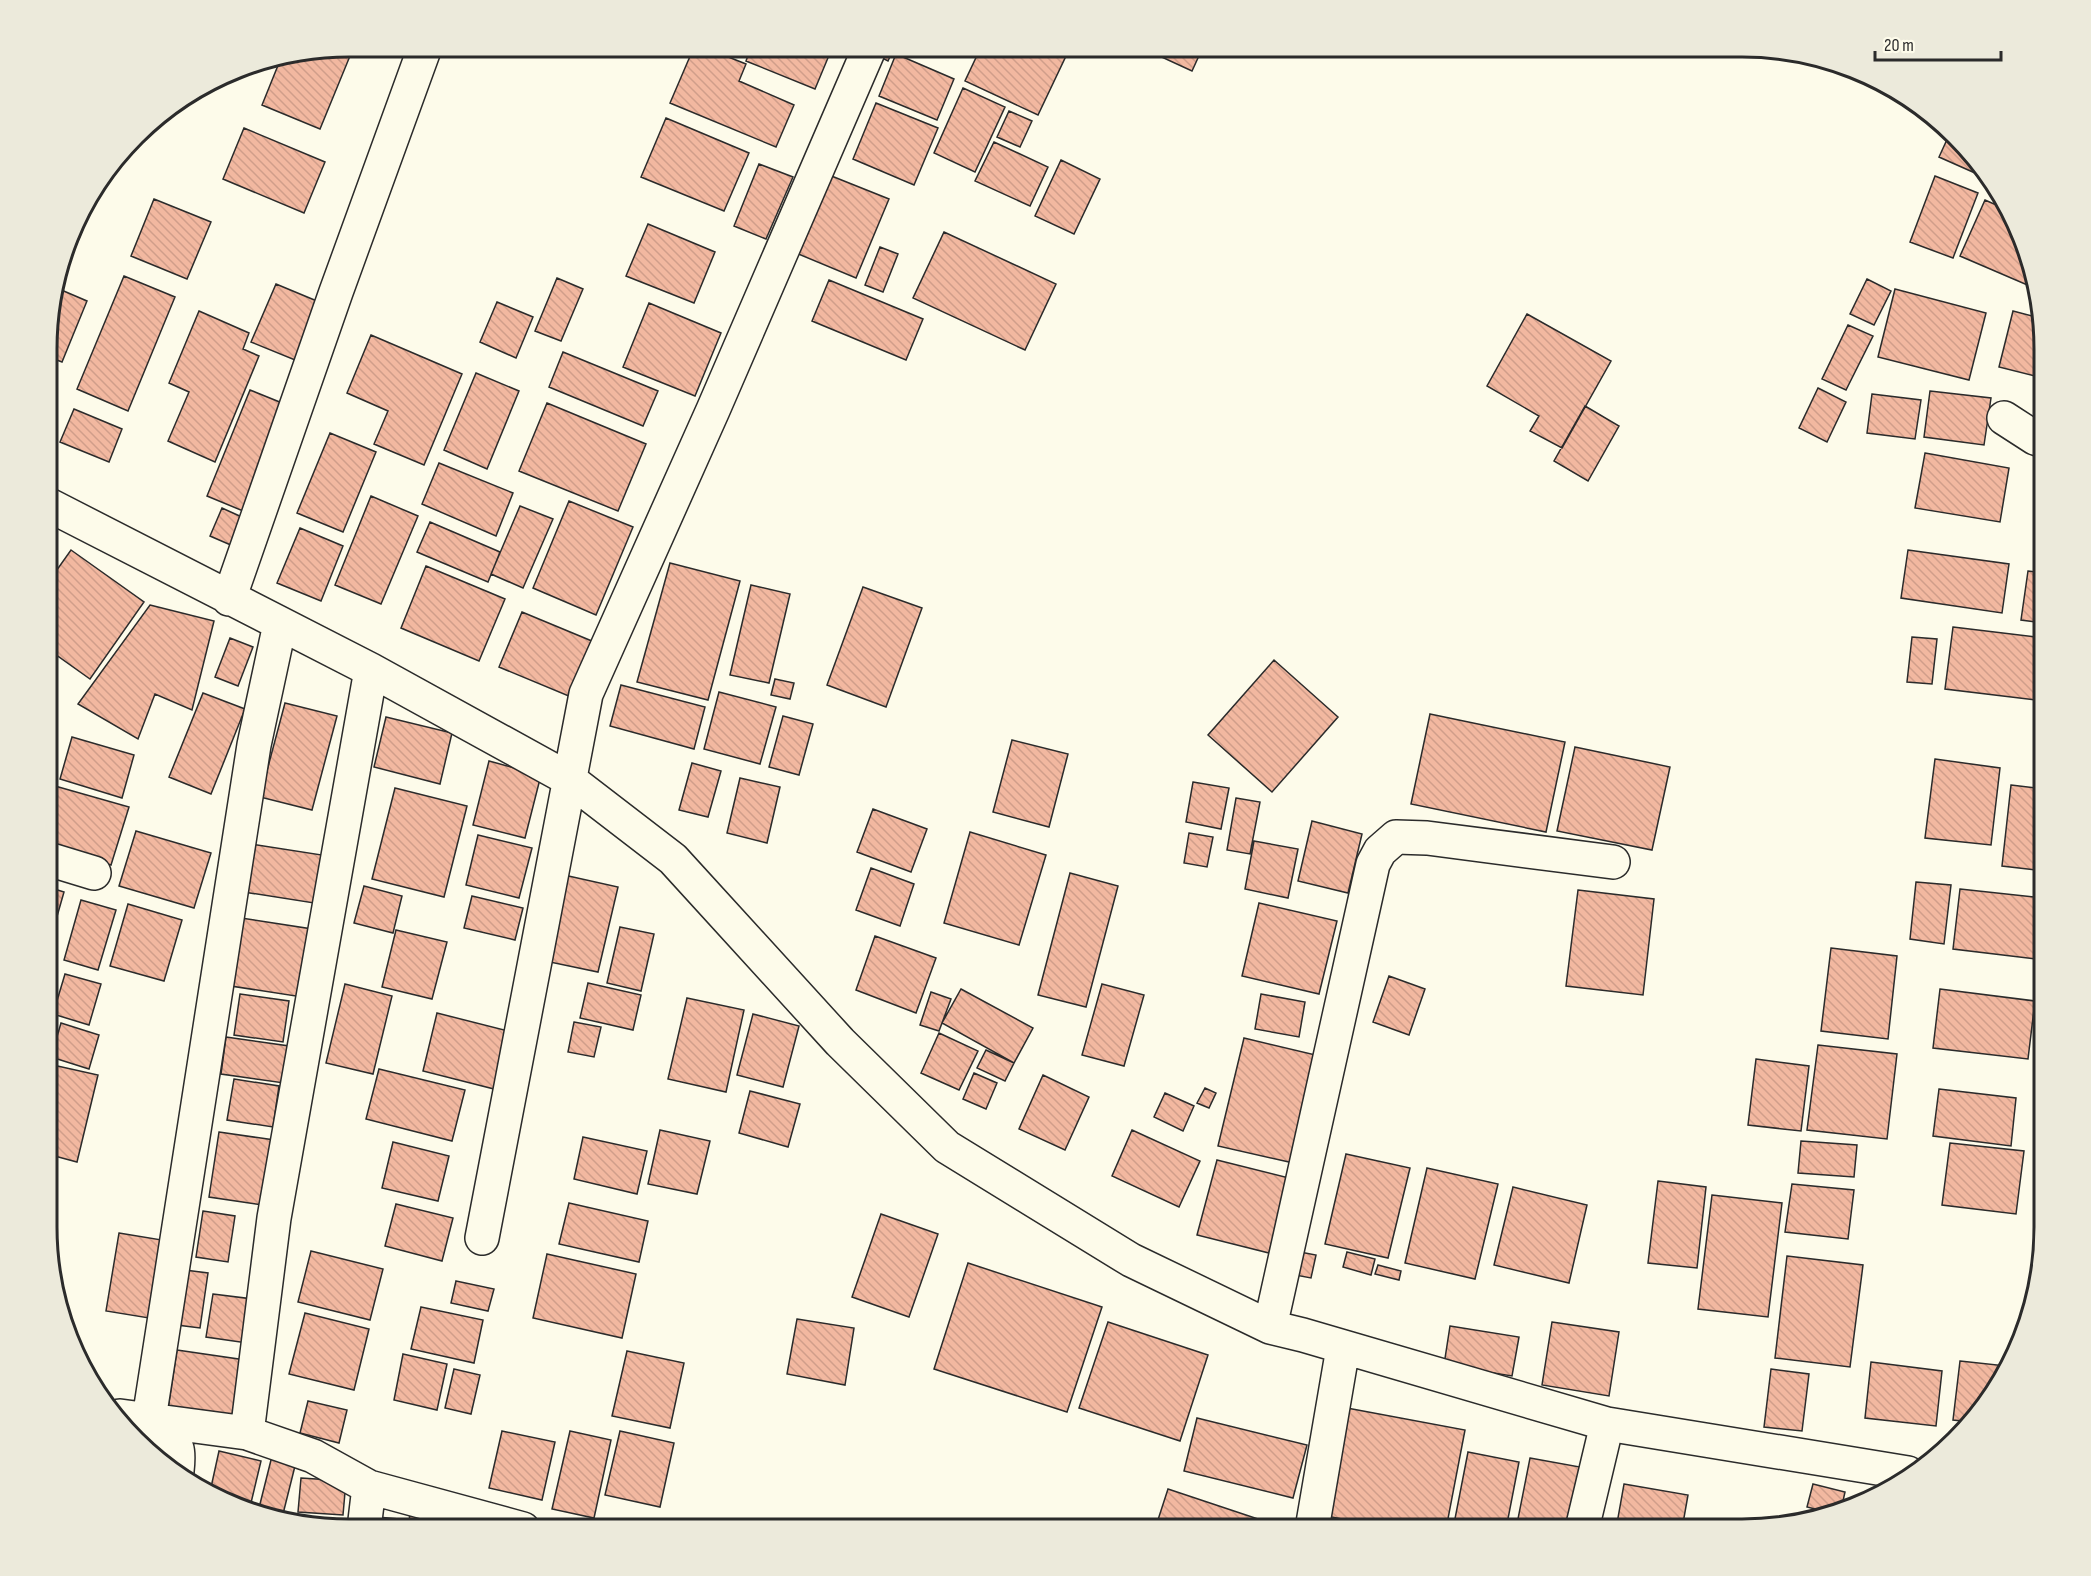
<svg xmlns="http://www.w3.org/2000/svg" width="2091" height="1576" viewBox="0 0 2091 1576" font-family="'Sofia Sans Condensed',sans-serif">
	<defs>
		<pattern id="building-back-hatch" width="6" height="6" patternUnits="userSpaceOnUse" patternTransform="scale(1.5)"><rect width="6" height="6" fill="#f2b8a0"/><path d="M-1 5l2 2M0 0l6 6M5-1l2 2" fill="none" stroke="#d09e8a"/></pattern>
	</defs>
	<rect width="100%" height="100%" fill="#fdfbea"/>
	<path fill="url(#building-back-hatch)" stroke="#2b2b2b" stroke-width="1.5" d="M694 47H703L746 64 739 81 794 105 776 147 670 103Z
		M751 47H814L830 53 815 89 746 61Z
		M884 47H908L905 54 893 50 888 61 880 57Z
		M981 47H1047L1066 56 1038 115 965 81Z
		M1140 47H1203L1192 71Z
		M334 49 350 56 320 129 262 105 281 58Z
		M896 54 954 79 937 120 879 96Z
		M963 88 1005 107 975 172 934 153Z
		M876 103 938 128 914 185 853 159Z
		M1009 111 1032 121 1020 147 997 137Z
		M666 118 749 153 724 211 641 177Z
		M244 128 325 162 304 213 223 179Z
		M1950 133 1984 177 1939 157Z
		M994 142 1048 167 1030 206 975 181Z
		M1061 160 1100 179 1074 234 1035 216Z
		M759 164 793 177 766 239 734 226Z
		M829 175 889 199 856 278 796 253Z
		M1935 176 1978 193 1953 258 1910 242Z
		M154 199 211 222 187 279 131 256Z
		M1985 200 2010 211 2013 216 2034 271 2035 279 2032 287 1960 256Z
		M648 224 715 252 694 303 626 276Z
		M77 227 83 229 58 288H57Z
		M944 232 1056 284 1025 350 913 298Z
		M880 247 898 254 883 292 865 285Z
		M124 276 175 297 128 411 77 389Z
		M557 278 583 289 561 341 535 331Z
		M1867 279 1891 291 1874 325 1850 314Z
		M829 280 923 319 906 360 812 321Z
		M276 284 324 304 300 362 251 342Z
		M59 289 87 301 62 362 49 357V312Z
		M1895 289 1986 313 1969 380 1878 357Z
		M497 302 533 317 516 358 480 342Z
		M649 303 721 333 695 396 623 367Z
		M199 311 249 333 243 349 259 356 215 462 168 441 189 392 169 383Z
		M2013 311 2040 318 2044 356 2039 377 1999 367Z
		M1527 314 1611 361 1562 448 1530 431 1539 416 1487 386Z
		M1848 325 1873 336 1846 390 1822 379Z
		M371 335 462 374 424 465 374 444 388 411 347 393Z
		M563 352 658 391 643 426 549 387Z
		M476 373 519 391 487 469 444 450Z
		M1818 388 1846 402 1827 442 1799 428Z
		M2044 389V427L2036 424Z
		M250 390 292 407 248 513 207 496Z
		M1930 391 1991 398 1984 445 1924 437Z
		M1872 394 1921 400 1915 439 1867 433Z
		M547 403 646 444 618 511 519 471Z
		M1585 406 1619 426 1588 481 1554 461Z
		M74 409 122 429 109 462 60 442Z
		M330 433 376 452 343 532 297 513Z
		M1925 453 2009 468 2000 522 1915 508Z
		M439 463 513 493 496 536 422 504Z
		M371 496 418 516 381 604 335 585Z
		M569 501 633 527 596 615 533 588Z
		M520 506 553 519 523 588 491 574Z
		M222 508 244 518 233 546 210 536Z
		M430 522 500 552 488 582 417 552Z
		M300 528 343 546 321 601 277 583Z
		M71 550 144 602 90 679 48 649 49 581Z
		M1908 550 2009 564 2002 613 1901 598Z
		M670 563 740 581 708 700 637 682Z
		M426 566 505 599 479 661 401 628Z
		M2028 571 2044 573V623L2021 620Z
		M751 585 790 594 769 683 730 675Z
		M863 587 922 608 886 707 827 685Z
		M150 605 214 621 192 710 155 694 138 739 78 704Z
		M522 612 599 644 576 699 499 667Z
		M1953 627 2044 638V701L1945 689Z
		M1912 637 1937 639 1932 684 1907 682Z
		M230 638 253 647 238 686 215 677Z
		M1274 660 1338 717 1272 792 1208 735Z
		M775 679 794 683 790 699 771 695Z
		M621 685 705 707 694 749 610 726Z
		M719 692 776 707 760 764 704 749Z
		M203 693 245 709 211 794 169 777Z
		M285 703 337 716 312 810 260 797Z
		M1430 714 1565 742 1546 832 1411 804Z
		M783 716 813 724 799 775 769 767Z
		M386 717 452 733 440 784 374 767Z
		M72 737 134 755 122 798 60 779Z
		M1012 740 1068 754 1049 827 993 812Z
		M1575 747 1670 767 1652 850 1557 831Z
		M1935 759 2000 768 1991 845 1925 838Z
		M489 761 541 775 525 838 473 825Z
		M692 763 721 771 708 817 679 810Z
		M740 778 780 787 767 843 727 833Z
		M1193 782 1229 788 1221 829 1186 822Z
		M48 784 129 807 111 865 48 846Z
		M2011 785 2044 789V871L2002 866Z
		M395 788 467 806 444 897 372 879Z
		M1236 798 1260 802 1250 854 1227 850Z
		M873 809 927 829 911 872 857 852Z
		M1312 821 1362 834 1348 893 1298 881Z
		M136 831 211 853 194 908 119 886Z
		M970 832 1046 855 1019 945 944 923Z
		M1189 833 1213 837 1207 867 1184 863Z
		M478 835 532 848 519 898 466 885Z
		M1254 841 1298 849 1288 898 1245 889Z
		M251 844 322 855 314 903 244 892Z
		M871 868 914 884 900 926 856 910Z
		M1070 873 1118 886 1086 1007 1038 995Z
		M564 875 618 887 598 972 545 961Z
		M1916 882 1951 885 1944 944 1910 939Z
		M364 886 402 896 393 933 354 923Z
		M48 887 64 892 48 948Z
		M1960 889 2044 898V960L1953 949Z
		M1578 890 1654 899 1643 995 1566 986Z
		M472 896 523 908 515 940 464 928Z
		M81 900 116 910 98 970 64 960Z
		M1259 903 1337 921 1319 994 1242 976Z
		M128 904 182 920 164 981 110 966Z
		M241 918 312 929 302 997 231 986Z
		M620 927 654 934 641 991 607 983Z
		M396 930 447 942 432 999 382 987Z
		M875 936 936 958 916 1013 856 990Z
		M1831 948 1897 956 1888 1039 1821 1031Z
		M65 974 101 984 89 1025 53 1014Z
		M1389 976 1425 989 1409 1035 1373 1022Z
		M588 983 641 995 633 1030 580 1018Z
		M345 984 392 996 373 1074 326 1063Z
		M1102 984 1144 995 1124 1066 1082 1055Z
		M961 989 1033 1028 1014 1063 942 1023Z
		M1940 989 2035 1001 2028 1059 1933 1048Z
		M931 992 951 999 939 1031 920 1025Z
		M240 994 289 1001 283 1042 234 1035Z
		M1261 994 1305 1002 1299 1037 1255 1029Z
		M687 998 744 1010 726 1092 668 1079Z
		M437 1013 512 1032 498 1090 423 1071Z
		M753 1014 799 1026 783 1087 737 1075Z
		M574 1022 601 1027 594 1057 568 1052Z
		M61 1023 99 1035 89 1069 51 1057Z
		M939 1033 978 1051 959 1090 921 1073Z
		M226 1037 289 1046 284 1083 221 1074Z
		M1244 1038 1324 1057 1298 1164 1218 1146Z
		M1818 1045 1897 1054 1887 1139 1807 1130Z
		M986 1050 1014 1063 1005 1081 977 1068Z
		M1756 1059 1809 1066 1801 1131 1748 1125Z
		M53 1065 98 1075 77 1162 47 1154 48 1087Z
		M379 1069 465 1090 452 1141 366 1119Z
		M974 1073 997 1083 986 1109 963 1099Z
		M1043 1075 1089 1097 1065 1150 1019 1129Z
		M234 1079 279 1086 273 1127 227 1120Z
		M1205 1088 1216 1093 1209 1108 1197 1103Z
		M1939 1089 2016 1098 2011 1146 1933 1136Z
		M750 1091 800 1104 788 1147 739 1133Z
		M1165 1093 1194 1106 1183 1131 1154 1117Z
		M660 1130 710 1141 697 1194 648 1184Z
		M1132 1130 1200 1161 1179 1207 1112 1176Z
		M219 1132 281 1141 270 1206 209 1197Z
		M583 1137 647 1151 637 1194 574 1179Z
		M1801 1141 1857 1145 1854 1177 1798 1173Z
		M393 1142 449 1156 438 1201 382 1188Z
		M1950 1143 2024 1151 2016 1214 1942 1205Z
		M1346 1154 1410 1168 1388 1258 1325 1244Z
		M1217 1160 1289 1178 1269 1253 1197 1235Z
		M1427 1168 1498 1184 1475 1279 1405 1263Z
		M1658 1181 1706 1187 1697 1268 1648 1263Z
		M1792 1184 1854 1190 1848 1239 1785 1232Z
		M1513 1187 1587 1205 1569 1283 1494 1265Z
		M1712 1195 1782 1203 1768 1317 1698 1309Z
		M569 1203 648 1221 639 1262 559 1244Z
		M396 1204 453 1218 442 1261 385 1246Z
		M203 1211 235 1216 228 1262 196 1257Z
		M881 1214 938 1234 909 1317 852 1297Z
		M119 1233 168 1241 155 1319 106 1311Z
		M311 1251 383 1269 370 1320 298 1302Z
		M1300 1252 1316 1255 1311 1278 1295 1275Z
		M1347 1252 1375 1259 1371 1275 1343 1267Z
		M547 1254 636 1274 622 1338 533 1318Z
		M1787 1256 1863 1265 1850 1367 1775 1358Z
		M968 1263 1102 1307 1067 1412 934 1369Z
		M1378 1265 1401 1271 1399 1280 1375 1274Z
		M185 1270 208 1273 200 1328 177 1325Z
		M456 1281 494 1289 488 1311 451 1303Z
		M213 1294 261 1300 254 1344 206 1337Z
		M421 1307 483 1320 474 1363 411 1349Z
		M305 1313 369 1329 354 1390 289 1374Z
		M797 1319 854 1328 845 1385 787 1374Z
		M1108 1322 1208 1355 1180 1441 1079 1408Z
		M1552 1322 1619 1332 1609 1396 1542 1385Z
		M1450 1326 1519 1337 1512 1376 1444 1365Z
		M177 1350 252 1361 243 1421 168 1409Z
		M627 1351 684 1363 670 1428 612 1416Z
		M403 1354 447 1364 437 1410 394 1400Z
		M1960 1361 2007 1366 1972 1422 1953 1420Z
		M1871 1362 1942 1371 1936 1426 1865 1418Z
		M454 1369 480 1375 471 1414 445 1408Z
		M1771 1369 1809 1374 1802 1431 1764 1427Z
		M308 1401 347 1410 339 1443 300 1433Z
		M1347 1408 1465 1430 1446 1529H1396L1326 1516Z
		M1197 1418 1307 1445 1293 1498 1184 1471Z
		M502 1431 555 1442 542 1500 489 1488Z
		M570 1431 611 1440 594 1518 552 1509Z
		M620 1431 674 1443 660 1507 605 1495Z
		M144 1447 162 1451 159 1460 150 1455Z
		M219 1451 261 1461 250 1507 222 1499 210 1492Z
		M1468 1452 1519 1462 1506 1529H1453Z
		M272 1456 296 1462 282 1518 258 1512Z
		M1530 1458 1580 1467 1568 1529H1516Z
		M301 1478 346 1481 343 1515 298 1512Z
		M1624 1484 1688 1495 1682 1529H1616Z
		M1813 1484 1845 1492 1841 1510 1831 1513 1807 1507Z
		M1168 1489 1261 1520 1258 1529H1155Z
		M410 1506 444 1508 442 1529H409Z
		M1810 1515 1820 1517 1808 1521Z
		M377 1517 399 1519 398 1529H376Z
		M298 1519 344 1523V1529H330L297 1521Z"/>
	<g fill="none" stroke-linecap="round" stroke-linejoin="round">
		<g stroke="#2b2b2b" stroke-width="36">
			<path id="minor" d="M2004 418 2035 438 2044 441
				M49 505 371 670 569 779 673 859 840 1042 947 1147 1131 1260 1270 1327 1303 1335 1607 1424 1908 1473
				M229 599 336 292 425 47
				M48 859 94 873
				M482 1238 586 694 713 410 870 47
				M1270 1327 1373 864 1380 851 1396 837 1427 838 1613 862
				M120 1416 247 1433 313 1456 369 1487 523 1529
				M247 1433 274 1218 371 670
				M177 1471C181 1435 173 1449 151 1430L149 1419 254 745 280 624
				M364 1529 369 1487
				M1312 1529 1343 1348
				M1582 1529 1607 1424"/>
		</g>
		<use href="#minor" stroke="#fdfbea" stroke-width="33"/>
	</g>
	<path d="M0 0H2091V1576H0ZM349 57H1742A292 292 0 0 1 2034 349V1227A292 292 0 0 1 1742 1519H349A292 292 0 0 1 57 1227V349A292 292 0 0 1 349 57Z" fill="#eceadb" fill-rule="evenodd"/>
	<path fill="none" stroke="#2b2b2b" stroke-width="3" d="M349 57H1742A292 292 0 0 1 2034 349V1227A292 292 0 0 1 1742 1519H349A292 292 0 0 1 57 1227V349A292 292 0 0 1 349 57Z"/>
	<path d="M1875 51v9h126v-9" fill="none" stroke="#2b2b2b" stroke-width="3"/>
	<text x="1884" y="51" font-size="18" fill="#2b2b2b" stroke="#fdfbea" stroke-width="4.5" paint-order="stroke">20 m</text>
</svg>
